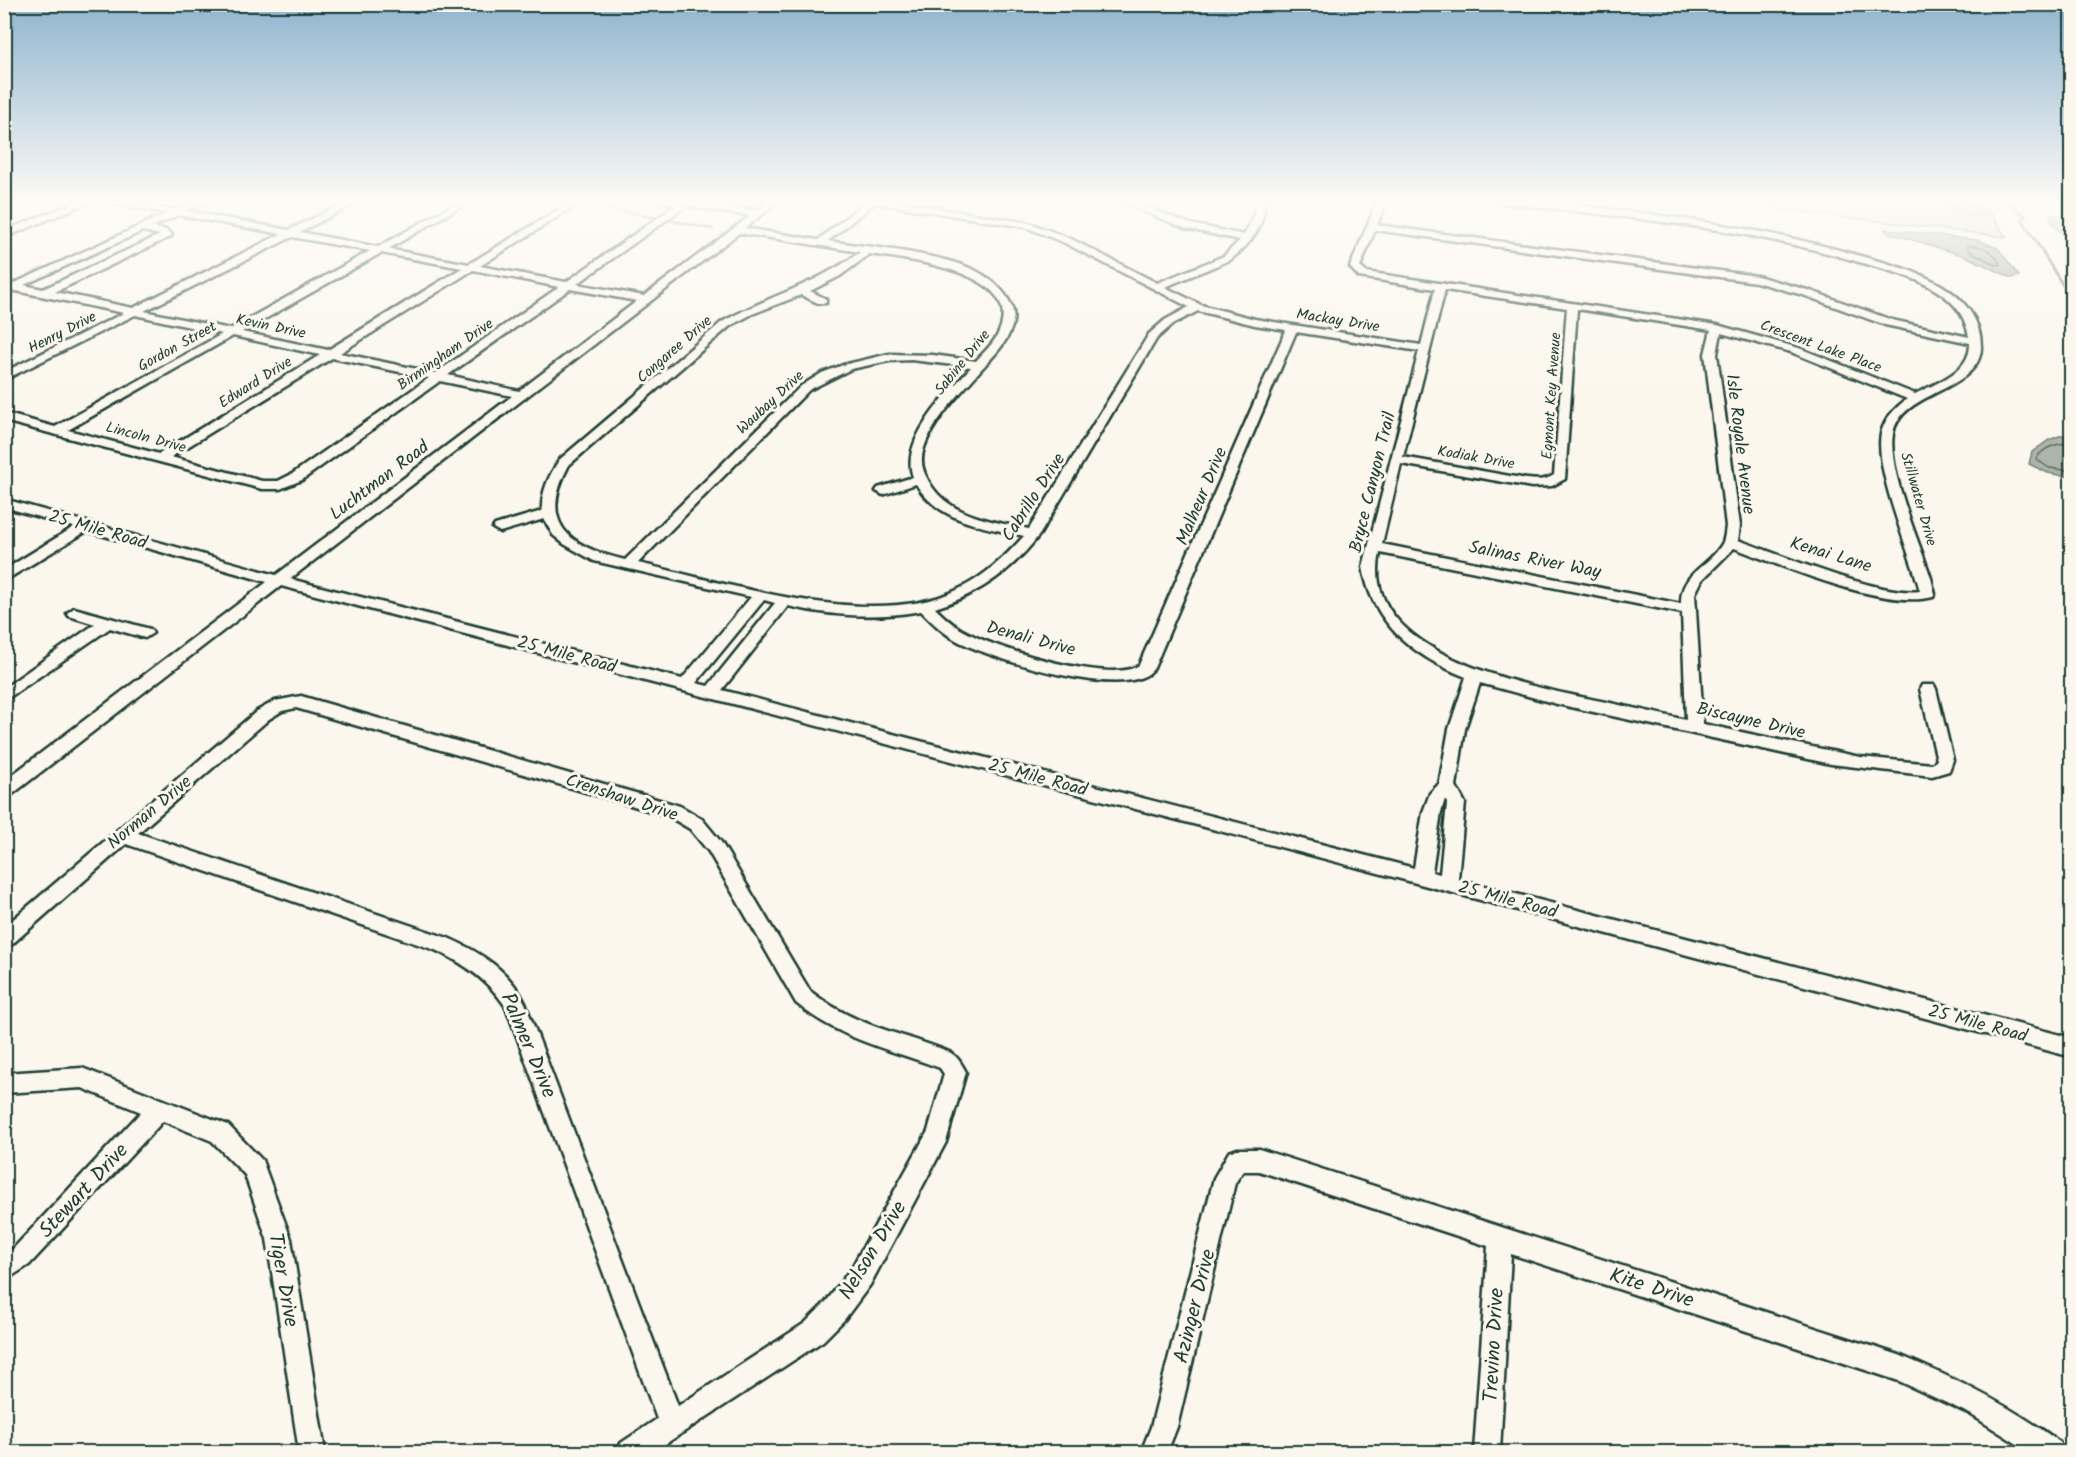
<svg xmlns="http://www.w3.org/2000/svg" width="2076" height="1457" viewBox="0 0 2076 1457" font-family="Kalam,sans-serif">
	<rect width="100%" height="100%" fill="#fbf7ec"/>
	<filter id="ink" filterUnits="userSpaceOnUse"><feTurbulence type="fractalNoise" baseFrequency=".0167" numOctaves="2"/><feDisplacementMap in="SourceGraphic" scale="12" xChannelSelector="R" yChannelSelector="G"/><feConvolveMatrix kernelMatrix="1 2 1 2 8 2 1 2 1" color-interpolation-filters="sRGB"/></filter>
	<g filter="url(#ink)">
		<path fill="#dbdcd1" stroke="#7d8c82" stroke-width="1.5" d="M693 200H769C749 215 716 203 693 200Z
			M1707 200H1981L2006 237Z"/>
		<path fill="#adb4aa" stroke="#74847b" stroke-width="1.5" d="M1937 200H1961L1990 213C1976 222 1949 208 1937 200Z
			M2050 214 2071 217V241L2068 240 2051 222Z
			M1885 229 1978 240 1998 248 2019 276 2012 278 1965 256 1886 232Z
			M2062 435 2071 437V477L2048 473 2029 464 2032 452 2049 440Z"/>
		<g fill="none" stroke-linecap="round" stroke-linejoin="round">
			<path stroke="#586d63" stroke-width="1.5" d="M1968 245C1982 246 1994 250 2000 264L1996 265 1968 250Z
				M2072 443C2058 443 2044 446 2036 459L2049 468 2072 471"/>
			<path stroke="#74847b" stroke-width="3" d="M568 200 713 229
				M2005 200 2026 217 2022 219 2072 300"/>
			<g stroke="#1f3d34" stroke-width="5">
				<path id="minor" d="M82 200H94L4 238V231Z
					M107 200C124 200 166 211 178 209 189 206 197 200 209 200L187 211 289 230 351 200H361L300 232 378 247 462 200H472L388 249 469 264 574 200H584L480 266 566 282 676 205 660 202 659 200H679L756 211 771 200H780L745 228 818 240 868 200H887L1030 223 1071 239 1157 283 1224 256 1240 240 1184 228 1117 200H1128L1190 224 1244 235 1254 216 1255 200H1264C1267 224 1249 246 1230 260L1165 287 1201 305 1255 319 1421 345 1435 289 1359 277 1350 267 1378 200H1387L1377 225 1757 276 1811 291 1892 320 1969 337C1966 319 1958 306 1943 295 1919 277 1887 270 1859 262 1743 227 1623 217 1503 203L1498 200C1533 197 1571 205 1606 209 1694 219 1780 232 1864 257 1890 264 1917 271 1941 285 1963 298 1981 319 1981 346 1982 392 1900 390 1893 434 1887 470 1919 541 1931 578L1935 594 1933 597C1884 610 1783 566 1734 548L1702 580 1695 594 1703 724 1860 757 1932 764 1937 760 1920 689 1922 685H1934L1936 689 1953 760 1949 771 1932 776 1831 764 1557 704 1480 683 1465 729 1456 786 1465 803 1458 879 2072 1038V1057L1216 830 281 586 10 796 4 797V781L267 582 87 531 4 581V570L74 527 4 507V499L276 575 512 396 440 381 302 480 280 489H262L4 421V413L55 427 222 334 135 315 4 380V372L124 313 11 290 6 287 168 213 111 203ZM875 203 1025 227 1065 243 1189 307 1165 320 1149 334 1029 529C992 521 945 516 927 478 922 469 920 460 924 448 933 421 958 396 977 374 990 359 1009 343 1013 322 1017 303 998 284 983 275 953 254 866 247 828 241ZM686 206 750 216 644 296 577 284ZM178 215 281 234 133 308 55 292 170 237 172 235 166 230 152 227ZM1375 230 1756 282 1803 295 1885 325 1970 343C1971 372 1936 383 1915 394L1799 348 1717 325 1366 272 1360 267ZM143 231 160 235 43 289 24 285ZM739 233 860 252C814 286 770 295 722 322L559 460C549 476 541 492 542 511L495 525 493 528 500 532 544 519 553 535 564 544 594 561 751 597 682 679 290 579ZM292 237 370 251 230 329 144 311ZM381 253 462 268 328 350 242 332ZM870 254C907 260 1031 271 997 336 992 345 983 353 976 361L933 355 889 354 843 365 822 373 801 386 625 560C569 547 537 524 569 465L730 326 752 314 801 295 818 303H826V299L810 291 840 276ZM473 270 559 287 436 373 340 353ZM570 289 637 301 519 391 448 375ZM1445 290 1567 308 1554 475C1545 481 1537 480 1527 479L1403 457ZM1577 309 1711 330 1705 354 1726 526C1725 532 1725 539 1722 544 1709 567 1680 572 1681 604L1382 544 1401 464 1532 487 1552 486 1565 479ZM1198 311 1255 325 1286 330 1139 665C1113 685 997 649 968 633 955 627 945 618 935 608 978 595 1013 570 1040 534L1157 338 1173 324ZM1296 332 1419 351 1363 567C1372 624 1415 657 1466 677L1449 729 1439 784 1430 793 1423 812 1414 868 722 690 788 606C831 616 877 619 921 611 932 622 943 633 956 640 988 658 1131 704 1154 668ZM1721 333 1791 352 1907 399C1896 407 1886 417 1882 430 1871 463 1911 554 1920 591 1880 597 1779 554 1738 540L1740 526 1717 354ZM233 336 320 355 159 454 68 430ZM332 358 429 378 292 474 278 481H262L171 457ZM911 360 971 367C948 393 899 440 913 477L878 488 876 491 883 495 916 484C939 522 984 527 1024 536 1004 558 984 577 957 590 872 631 727 583 638 563L809 390 851 369 889 361ZM1380 553 1682 613 1686 720C1660 714 1633 708 1606 702 1536 688 1357 656 1380 553ZM764 600 775 603 708 686 696 683ZM1445 799 1447 803 1440 874 1432 872 1441 812Z
					M216 200H250C242 205 224 205 216 200Z
					M74 608 150 629 153 633 145 638 110 628 4 701V688L95 624 69 616 67 613Z
					M301 696 680 806 702 819 721 842 810 991C856 1027 896 1031 947 1051 957 1055 961 1063 966 1072L946 1142 870 1285 844 1320 823 1341 653 1452H617L621 1443 657 1419 506 1007C488 980 464 963 435 950L126 844 11 945 4 947V927L257 711 275 701ZM296 708 668 816 690 829 709 852 796 1003C839 1039 889 1049 940 1068L944 1074 928 1131 852 1267 826 1302 805 1323 678 1406 525 1003C510 971 480 952 448 938L138 833 269 719 282 711Z
					M82 1068 228 1125 262 1160 291 1239 325 1452H299L267 1239 245 1175 212 1141 163 1121 29 1265 4 1281V1254L13 1249 141 1112 82 1088 4 1093V1073Z
					M1237 1149H1259L1899 1355C1957 1379 2011 1406 2061 1443L2065 1452H2030L1970 1414 1899 1381 1511 1254 1500 1452H1474L1488 1246 1259 1171H1243L1235 1183 1177 1427 1167 1452H1141L1151 1427 1214 1178 1229 1152Z"/>
			</g>
			<use href="#minor" fill="#fbf7ec" fill-rule="evenodd"/>
		</g>
	</g>
	<linearGradient id="sky" x2="0" y2="1"><stop stop-color="#90b4cf"/><stop offset="0.5" stop-color="#fdfbf6"/><stop offset="1" stop-color="#fdfbf6" stop-opacity="0"/></linearGradient>
	<rect width="2076" height="404" fill="url(#sky)"/>
	<g text-anchor="middle" stroke-width="6" stroke-linejoin="round" paint-order="stroke">
		<g font-size="15" fill="#1f3d34" stroke="#fbf7ec">
			<text transform="translate(1338 320) rotate(9)" y="5">Mackay Drive</text>
			<text transform="translate(271 326) rotate(12)" y="5">Kevin Drive</text>
			<text transform="translate(62 332) rotate(-27)" y="5">Henry Drive</text>
			<text transform="translate(177 346) rotate(-29)" y="5">Gordon Street</text>
			<text transform="translate(1821 346) rotate(20)" y="5">Crescent Lake Place</text>
			<text transform="translate(674 349) rotate(-41)" y="5">Congaree Drive</text>
			<text transform="translate(445 354) rotate(-35)" y="5">Birmingham Drive</text>
			<text transform="translate(962 362) rotate(-51)" y="5">Sabine Drive</text>
			<text transform="translate(255 382) rotate(-32)" y="5">Edward Drive</text>
			<text transform="translate(1551 396) rotate(-86)" y="5">Egmont Key Avenue</text>
			<text transform="translate(770 402) rotate(-43)" y="5">Waubay Drive</text>
			<text transform="translate(146 437) rotate(15)" y="5">Lincoln Drive</text>
			<text transform="translate(1476 457) rotate(10)" y="5">Kodiak Drive</text>
			<text transform="translate(1919 499) rotate(74)" y="5">Stillwater Drive</text>
		</g>
		<g font-size="18" fill="#1f3d34" stroke="#fbf7ec">
			<text transform="translate(1741 444) rotate(83)" y="6">Isle Royale Avenue</text>
			<text transform="translate(379 480) rotate(-37)" y="6">Luchtman Road</text>
			<text transform="translate(1372 482) rotate(-76)" y="6">Bryce Canyon Trail</text>
			<text transform="translate(1201 496) rotate(-67)" y="6">Malheur Drive</text>
			<text transform="translate(1033 497) rotate(-57)" y="6">Cabrillo Drive</text>
			<text transform="translate(98 529) rotate(16)" y="6">25 Mile Road</text>
			<text transform="translate(1831 554) rotate(17)" y="6">Kenai Lane</text>
			<text transform="translate(1535 559) rotate(11)" y="6">Salinas River Way</text>
			<text transform="translate(1031 638) rotate(15)" y="6">Denali Drive</text>
			<text transform="translate(567 654) rotate(15)" y="6">25 Mile Road</text>
			<text transform="translate(1751 720) rotate(13)" y="6">Biscayne Drive</text>
			<text transform="translate(1038 777) rotate(15)" y="6">25 Mile Road</text>
			<text transform="translate(622 797) rotate(18)" y="6">Crenshaw Drive</text>
			<text transform="translate(149 812) rotate(-40)" y="6">Norman Drive</text>
			<text transform="translate(1508 899) rotate(15)" y="6">25 Mile Road</text>
			<text transform="translate(1978 1023) rotate(15)" y="6">25 Mile Road</text>
		</g>
		<g font-size="21" fill="#1f3d34" stroke="#fbf7ec">
			<text transform="translate(529 1045) rotate(67)" y="7">Palmer Drive</text>
			<text transform="translate(83 1190) rotate(-47)" y="7">Stewart Drive</text>
			<text transform="translate(872 1250) rotate(-59)" y="7">Nelson Drive</text>
			<text transform="translate(284 1280) rotate(80)" y="7">Tiger Drive</text>
			<text transform="translate(1652 1287) rotate(18)" y="7">Kite Drive</text>
			<text transform="translate(1194 1306) rotate(-76)" y="7">Azinger Drive</text>
			<text transform="translate(1493 1345) rotate(-87)" y="7">Trevino Drive</text>
		</g>
	</g>
	<rect width="2076" height="1457" fill="none" stroke="#fbf7ec" stroke-width="24"/>
	<rect x="12" y="12" width="2052" height="1433" fill="none" stroke="#1f3d34" stroke-width="2" filter="url(#ink)"/>
</svg>
